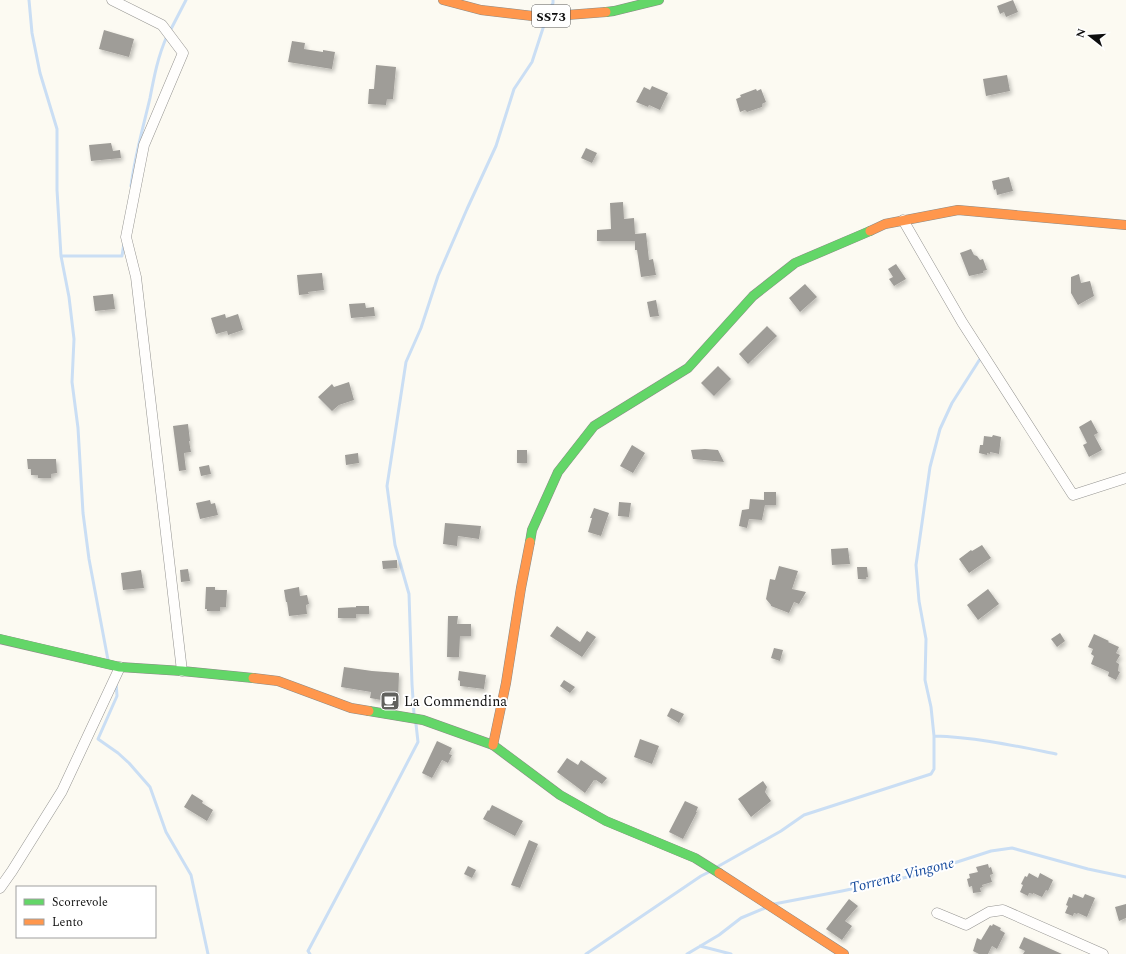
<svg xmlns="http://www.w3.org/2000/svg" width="1126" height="954" viewBox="0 0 1126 954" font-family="Spectral,serif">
	<defs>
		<filter id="shadow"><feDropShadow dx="2" dy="3" stdDeviation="2" flood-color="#0004"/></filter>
	</defs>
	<rect width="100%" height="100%" fill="#fcfaf2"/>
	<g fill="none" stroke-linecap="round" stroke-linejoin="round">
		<path stroke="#cadef4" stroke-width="3" d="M29 0 32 33 40 73 57 129V190L61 256 69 297 74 339 72 382 78 428 83 513 89 559 108 660
			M549 11 553 3V0
			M170 31 186 0
			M131 186C135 155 143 128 150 98 154 77 158 56 167 36
			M61 256H122L124 243
			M116 682 117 696 98 739 118 753 129 763 150 787 166 832 191 875 208 954
			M414 714 412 684 409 594 395 545 387 486 406 362 421 328 438 276 467 209 496 146 514 89 532 62 545 22
			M934 736C975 737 1016 746 1056 754
			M717 867 781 831 804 815 931 774 934 769V736L931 707 925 680 926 639 919 601 916 565 930 467 940 429 952 403 980 359
			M774 904 842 891 917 875 991 851 1012 848 1088 869 1126 877
			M700 946 731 954
			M310 954 308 951 378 819 418 742 416 724
			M586 954 701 876 709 872
			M687 954 719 935 741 918 765 908"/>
	</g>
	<path fill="#9f9d98" filter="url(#shadow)" d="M1013 0 1018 12 1006 17 1004 12 1000 14 997 6Z
		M104 30 134 39 129 57 99 49Z
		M292 41 305 43 304 49 323 52V50L335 52 332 69 288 62Z
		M376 65 396 67 393 99H387L386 105 368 104 369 89H374Z
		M1007 75 1010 91 986 96 983 79Z
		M652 86 668 93 660 110 649 105 648 107 636 102 644 87 650 90Z
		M756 89 757 91 761 89 766 102 762 104V107L747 112 745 110 740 112 736 99 741 97 740 95Z
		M111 143 113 151 120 150 121 158 91 161 89 145Z
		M586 148 597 153 592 163 581 158Z
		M1009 177 1013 191 997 195 996 189 994 190 992 181Z
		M623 202 624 219 634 218 635 234 646 233 649 260 653 259 656 275 641 277 637 250H635V241H597V230L611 229 610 203Z
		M971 249 974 255 977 256 980 260 983 259 987 270 983 271V273L969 276 960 253Z
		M896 264 906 279 894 286 889 279 893 277 888 269Z
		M322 273 324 290 308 292 309 294 299 295 297 275Z
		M1079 274 1081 283 1090 281 1094 296 1078 305 1071 293V277Z
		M805 284 817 297 800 312 789 298Z
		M113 294 115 309 95 311 93 296Z
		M656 300 659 316 650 317 647 302Z
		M365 303 366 308 374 307 375 316 351 318 349 304Z
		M225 314 226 318 238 314 243 330 228 335 227 331 216 334 211 318Z
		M767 326 777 336 748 364 739 354Z
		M718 366 731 379 714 396 701 383Z
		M349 382 354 400 339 405 332 411 318 397 332 384 334 387Z
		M1091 420 1098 433 1094 435 1102 450 1089 457 1083 445 1087 443 1079 427Z
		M188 424 190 441H189L191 452 184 453 186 470 179 471 173 426Z
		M993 435 1001 437 999 454 990 452V454L987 453V455L979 453 980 445H983L984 436 992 437Z
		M632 445 645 453 633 473 620 466Z
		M705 449 718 450 724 462 693 459 691 450Z
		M517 450H527V463H517Z
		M358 453 359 463 346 465 345 455Z
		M27 459H56L57 473 51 474V478H38V475H31V469H28Z
		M209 465 211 474 201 476 199 467Z
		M764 492H776V505H765L762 520 749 519 747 528 739 526 742 510 749 509 750 499 764 500Z
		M210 500 211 504 215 503 218 515 200 519 196 503Z
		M619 502 631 503 629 517 618 516Z
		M594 508 609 513 601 536 588 532 592 518H590Z
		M445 523 481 526 479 539 458 536 457 546 443 544Z
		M982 545 991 558 969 573 959 559 971 550 972 551Z
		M848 548 850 564 832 565 831 549Z
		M397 560V568L383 569 382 561Z
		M779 566 798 571 792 589 806 592 799 604 794 602 789 613 771 606V605L766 599 770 579 775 580Z
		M857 567H867L868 577H866V579H858Z
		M188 569 190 581 181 582 180 570Z
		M141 570 144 588 123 590 121 573Z
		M206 587H215V590H227L226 607H220V611H207V609H205Z
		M299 587 300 596 307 595 309 604 306 605 307 614 289 616 287 602H286L284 590Z
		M988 589 999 604 978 620 967 605Z
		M356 606H369V614H356Z
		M356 607V618H338V608Z
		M448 616H458L457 624H471V636H460L459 657H447Z
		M557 626 580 642 587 631 596 637 582 657 550 636Z
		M1060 633 1065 641 1057 647 1051 639Z
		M1094 634 1109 641 1108 642 1119 647 1116 653 1120 655 1116 662 1119 664 1118 671 1120 672 1116 680 1108 676 1109 672 1091 664 1094 656 1091 654 1093 649 1088 647Z
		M774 648 783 650 780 661 771 658Z
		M344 667 372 671 399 673 398 703 370 698 371 692 341 687Z
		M459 671 486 675 484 689 460 686V681L458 680Z
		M564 680 575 687 570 693 560 686Z
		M671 708 684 714 679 723 667 716Z
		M640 739 659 746 652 764 634 757Z
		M437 741 452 748 449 754 452 755 448 763 442 760 432 778 422 773Z
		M567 758 578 765 581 760 607 778 602 784 596 780H594L585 793 557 772Z
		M763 781 767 787 765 792 771 801 751 817 738 799Z
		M192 794 203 801 202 803 213 810 207 821 184 807Z
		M685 801 698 807 696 812H697L683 839 669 832Z
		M492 805 523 821 515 836 483 819 488 810 489 811Z
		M529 840 538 844 520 888 511 885Z
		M988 864 989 868 991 867 993 874 990 875 992 882 982 885 983 887 980 888 981 892 973 893 972 886 969 887 967 879 970 878 969 874 978 872 976 867Z
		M468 866 476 870 472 878 464 874Z
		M1029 873 1038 878 1040 873 1053 880 1048 891 1046 890 1042 897 1033 893V894L1029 893 1028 896 1020 892 1023 885 1021 884 1025 876 1027 877Z
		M1073 894 1083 898 1085 894 1095 898 1087 917 1078 913 1077 914 1074 913 1073 916 1065 913 1068 906 1066 905 1069 897 1072 898Z
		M849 899 858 906 845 921 852 926 842 940 826 929Z
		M1126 904V918L1119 921 1115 907Z
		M993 924 1001 928 1000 930 1005 933 997 949 992 946 988 954H979L973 951 977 938 981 940 990 925 992 926Z
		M1024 937 1062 954H1023L1025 951 1019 948Z"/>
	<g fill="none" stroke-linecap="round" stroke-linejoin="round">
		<g stroke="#959491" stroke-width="11">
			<path id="street" d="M112 0 162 25 183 53 144 145 126 237 136 277 182 671
				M903 220 962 322 1073 495 1126 478
				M0 888 12 871 62 791 120 667
				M937 913 966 925 989 912 1003 910 1103 954"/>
		</g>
		<g stroke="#8c8b87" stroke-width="10">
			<path id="fast" d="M606 12 614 11 659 0
				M530 542 532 530 558 472 594 426 688 368 753 296 795 263 870 231
				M0 639 120 667 182 671 253 678
				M369 711 423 720 493 745 560 795 606 821 695 858 719 873"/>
		</g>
		<g stroke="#8c8b87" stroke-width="10">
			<path id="slow" d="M443 0 481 10 541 17 606 12
				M870 231 885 224 958 210 1126 225
				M253 678 278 681 351 708 369 711
				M493 745 506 683 521 588 530 542
				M719 873 844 954"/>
		</g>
		<use href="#street" stroke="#fffefd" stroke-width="10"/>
		<use href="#fast" stroke="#63d668" stroke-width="9"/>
		<use href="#slow" stroke="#ff974d" stroke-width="9"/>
	</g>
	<defs>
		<g id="cafe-square" transform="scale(1)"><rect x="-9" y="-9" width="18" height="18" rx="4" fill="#61615e" stroke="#fff"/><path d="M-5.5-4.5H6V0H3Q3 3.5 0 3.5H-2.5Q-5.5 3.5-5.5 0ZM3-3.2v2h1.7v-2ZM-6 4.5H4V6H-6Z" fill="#fff"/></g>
	</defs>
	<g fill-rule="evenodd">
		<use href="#cafe-square" x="390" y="701"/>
	</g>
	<g text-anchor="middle" stroke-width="4" stroke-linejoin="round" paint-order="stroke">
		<rect fill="#fff" stroke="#565656" stroke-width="1" x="532" y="5" width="38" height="22" rx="3"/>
		<g font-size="13" font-weight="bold" fill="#0e0e0e">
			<text x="551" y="21">SS73</text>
		</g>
		<g font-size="14" fill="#0e0e0e" stroke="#fff" text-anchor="start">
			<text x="404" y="706">La Commendina</text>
		</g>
		<g font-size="15" font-style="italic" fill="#194d9e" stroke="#fff">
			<text transform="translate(902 875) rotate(-14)" y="5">Torrente Vingone</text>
		</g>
	</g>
	<rect x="16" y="886" width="140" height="52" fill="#ffffff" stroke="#9f9f9f"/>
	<rect x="24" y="899" width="20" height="6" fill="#63d668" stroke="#9f9f9f"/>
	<text x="52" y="906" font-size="12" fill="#0e0e0e">Scorrevole</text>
	<rect x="24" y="919" width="20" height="6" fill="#ff974d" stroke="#9f9f9f"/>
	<text x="52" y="926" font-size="12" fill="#0e0e0e">Lento</text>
	<g transform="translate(1090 36) rotate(287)" stroke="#ffffff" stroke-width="3" paint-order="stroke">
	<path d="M0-3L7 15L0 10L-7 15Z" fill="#0e0e0e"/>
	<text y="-6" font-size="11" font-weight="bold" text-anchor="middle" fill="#0e0e0e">N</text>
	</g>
</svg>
